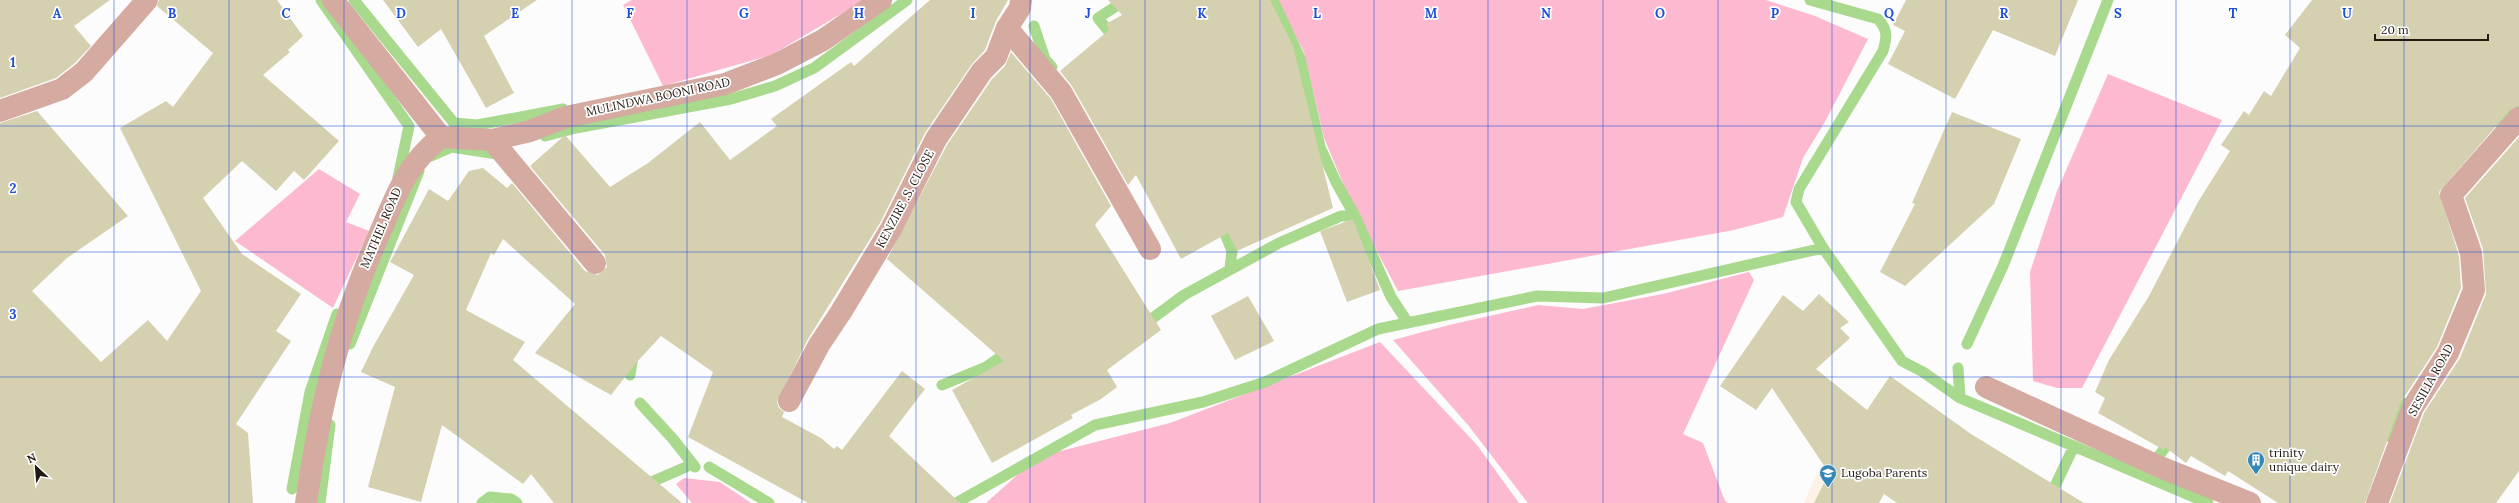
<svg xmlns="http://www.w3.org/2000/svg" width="2519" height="503" viewBox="0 0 2519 503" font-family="Lora,serif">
	<rect width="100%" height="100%" fill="#fcfcfc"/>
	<path fill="#fef1e6" d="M1817 472 1874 503H1804Z"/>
	<path fill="#fdb9cf" d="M632 0H865L771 55 663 86 623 5Z
		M1276 0H1766L1815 16 1868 39 1826 120 1803 158 1783 217 1734 230 1398 291 1351 202 1324 138 1304 52Z
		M2108 74 2222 120 2082 388H2057L2033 381 2030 272 2057 191Z
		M319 169 360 194 346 222 369 231 333 308 235 241Z
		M1749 272 1754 280 1683 434 1703 443 1725 501 1728 503H1528L1468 425 1393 340 1449 325 1538 305 1583 309 1663 294Z
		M1380 342 1477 445 1519 503H986L1037 457 1170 423Z
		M684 478 720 482 751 503H692L676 484Z"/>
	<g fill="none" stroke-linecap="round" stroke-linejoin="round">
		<path stroke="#a8d98c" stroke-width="11" d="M321 0 409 126 398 178
			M354 0 454 123 477 125 563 109
			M1273 0 1300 58 1320 147 1336 182 1355 216
			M1810 0 1878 19C1888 30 1887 37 1883 51L1799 189 1796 202 1823 248 1902 361 1923 372 1960 398 2208 503
			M1034 26 1045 59 1052 67
			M1118 43 1098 18 1121 3 1133 11 1144 5 1145 0
			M2498 122 2519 102
			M545 136 576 128 731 99 775 86 814 68 907 0
			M431 156 452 147 503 155
			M1220 221 1232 251 1230 268
			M1142 326 1184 295 1279 243 1341 216H1355L1391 297 1408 323
			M350 344 419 171
			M1967 344 2003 266 2108 0
			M1958 368 1960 398
			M630 375 633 356
			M942 385 986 367 1012 349
			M640 403 673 439 695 467
			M2387 436 2403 403 2389 396
			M709 467 769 503
			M2151 467 2174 435
			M642 486 686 467
			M292 489 310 392 337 314
			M320 503 330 425
			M482 503 490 497 511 499 517 503
			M956 503 1095 425 1203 402 1265 382 1378 329 1537 296 1603 298 1823 248
			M2047 503 2074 446"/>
	</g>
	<path fill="#d4d0b0" d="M0 0H110L74 26 91 46 75 63 56 78 0 98Z
		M159 0H277L303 36 288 50 290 52 263 75 339 141 304 180 294 171 276 191 242 161 203 198 242 254 301 294 276 331 291 341 236 424 248 433 253 503H0V123L37 111 128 216 67 258 32 291 101 362 148 320 167 341 201 291 120 128 166 101 173 107 213 53 157 6Z
		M383 0H537L484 36 514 93 486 108 441 29 418 47Z
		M930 0H1008L996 21 985 50 972 64 925 133 880 223 808 339 777 402 779 408 784 412 782 417 821 438 834 449 837 446 842 450 902 371 925 389 889 436 960 503H808L688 437 713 372 661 336 636 363 611 395 535 353 575 304 503 239 494 255 491 253 466 310 525 342 513 360 682 503H554L531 474 523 484 442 425 421 502 368 487 395 387 361 372 373 347 414 275 390 262 429 189 448 201 469 171 483 168 507 188 512 183 585 271 598 275 607 267 605 255 530 166 565 135 610 187 648 163 700 122 730 160 777 126 771 119 851 62 854 66Z
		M1108 0H1270L1293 46 1333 208 1237 251 1228 233 1181 259 1136 175 1128 185 1072 86 1060 71 1109 30 1106 24 1122 15Z
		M1906 0H2078L2055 56 1993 30 1955 99 1888 64 1905 31 1893 25Z
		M2312 0H2519V106L2510 110 2439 192 2459 256 2461 288 2437 347 2401 402 2365 503H2278L2228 471 2225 476 2191 456 2186 463 2165 447 2164 450 2098 413 2105 398 2095 392 2109 360 2149 296 2198 202 2230 151 2221 145 2244 111 2249 115 2264 91 2271 96 2300 48 2285 35Z
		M1011 52 1051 99 1111 206 1095 225 1161 330 1107 370 1117 387 1101 399 1071 415 1073 418 992 463 952 390 1004 361 887 259 947 145 992 79 1005 66Z
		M1952 112 2021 139 1994 204 1905 286 1880 272 1915 204 1912 203Z
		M2519 137V471L2496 503H2390L2424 413 2460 358 2486 294 2483 249 2465 198Z
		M1353 219 1380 290 1347 302 1320 231Z
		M1819 294 1849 322 1840 328 1850 338 1816 369 1867 410 1890 376 1971 434 2084 503H1897L1884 494 1879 503H1814L1829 473 1772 388 1756 410 1720 386 1783 295 1803 311Z
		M1248 296 1274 341 1235 360 1211 316Z"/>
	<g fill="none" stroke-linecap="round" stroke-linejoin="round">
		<path stroke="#d5aaa1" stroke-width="22" d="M1007 28 1061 92 1150 249
			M0 111 62 89 84 72 147 0
			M441 137 492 140 530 131 566 117 725 84 777 64 823 40 881 0
			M492 140 595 263
			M1986 387 2160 467 2250 503
			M789 401 819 345 841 312 891 229 936 139 982 71 996 57 1007 28 1020 8 1021 0
			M306 503C320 407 339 324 379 235 397 194 405 166 441 137L333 0
			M2377 503 2413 407 2448 353 2474 290 2471 253 2451 195 2519 118"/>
	</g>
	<path fill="none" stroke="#1d4ed8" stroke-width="1" stroke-opacity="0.55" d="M114 0V503M229 0V503M344 0V503M458 0V503M572 0V503M687 0V503M802 0V503M916 0V503M1030 0V503M1145 0V503M1260 0V503M1374 0V503M1488 0V503M1603 0V503M1718 0V503M1832 0V503M1946 0V503M2061 0V503M2176 0V503M2290 0V503M2404 0V503M0 126H2519M0 252H2519M0 377H2519"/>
	<defs>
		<g id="building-pin" transform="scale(0.9)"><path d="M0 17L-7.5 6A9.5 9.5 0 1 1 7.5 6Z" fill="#3488b8" stroke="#fff"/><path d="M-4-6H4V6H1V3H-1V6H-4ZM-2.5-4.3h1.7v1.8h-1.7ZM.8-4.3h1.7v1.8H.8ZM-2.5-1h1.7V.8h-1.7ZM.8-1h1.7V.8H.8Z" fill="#fff"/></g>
		<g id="school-pin" transform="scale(0.9)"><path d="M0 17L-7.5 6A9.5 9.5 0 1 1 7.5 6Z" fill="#3488b8" stroke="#fff"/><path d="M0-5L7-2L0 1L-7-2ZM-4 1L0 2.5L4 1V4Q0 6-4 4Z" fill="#fff"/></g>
	</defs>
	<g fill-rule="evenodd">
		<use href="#building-pin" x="2256" y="460"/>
		<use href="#school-pin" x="1828" y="473"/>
	</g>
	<g text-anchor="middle" stroke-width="3.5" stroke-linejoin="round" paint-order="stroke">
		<g font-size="12" fill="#221911" stroke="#fff">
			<text transform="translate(658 97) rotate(-12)" y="4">MULINDWA BOONI ROAD</text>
			<text transform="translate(905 199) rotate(-62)" y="4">KENZIRE .S. CLOSE</text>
			<text transform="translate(381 228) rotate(-67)" y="4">MATHEL ROAD</text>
			<text transform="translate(2431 380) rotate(-61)" y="4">SESILIA ROAD</text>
		</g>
		<g font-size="12" fill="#221911" stroke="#fff" text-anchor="start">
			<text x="2269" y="457">trinity<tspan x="2269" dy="14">unique dairy</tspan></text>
			<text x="1841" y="477">Lugoba Parents</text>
		</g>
	</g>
	<g font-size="13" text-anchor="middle" font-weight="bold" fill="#1d4ed8" stroke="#fff" stroke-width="3.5" stroke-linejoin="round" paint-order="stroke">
		<text x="57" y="18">A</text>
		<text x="172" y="18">B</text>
		<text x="286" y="18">C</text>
		<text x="401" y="18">D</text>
		<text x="515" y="18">E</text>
		<text x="630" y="18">F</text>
		<text x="744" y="18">G</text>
		<text x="859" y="18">H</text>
		<text x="973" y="18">I</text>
		<text x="1088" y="18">J</text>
		<text x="1202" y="18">K</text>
		<text x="1317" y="18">L</text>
		<text x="1431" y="18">M</text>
		<text x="1546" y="18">N</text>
		<text x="1660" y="18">O</text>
		<text x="1775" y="18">P</text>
		<text x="1889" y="18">Q</text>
		<text x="2004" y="18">R</text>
		<text x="2118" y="18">S</text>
		<text x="2233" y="18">T</text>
		<text x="2347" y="18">U</text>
		<text x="13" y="67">1</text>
		<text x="13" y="193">2</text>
		<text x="13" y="319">3</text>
	</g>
	<g transform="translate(36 467) rotate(334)" stroke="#ffffff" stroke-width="3" paint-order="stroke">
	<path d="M0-3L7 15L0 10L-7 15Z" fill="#221911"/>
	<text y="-6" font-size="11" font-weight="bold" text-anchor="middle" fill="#221911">N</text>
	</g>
	<path d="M2375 34v6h113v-6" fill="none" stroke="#221911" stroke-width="2"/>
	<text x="2381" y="34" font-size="12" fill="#221911" stroke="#ffffff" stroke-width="3" paint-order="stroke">20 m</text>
</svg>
